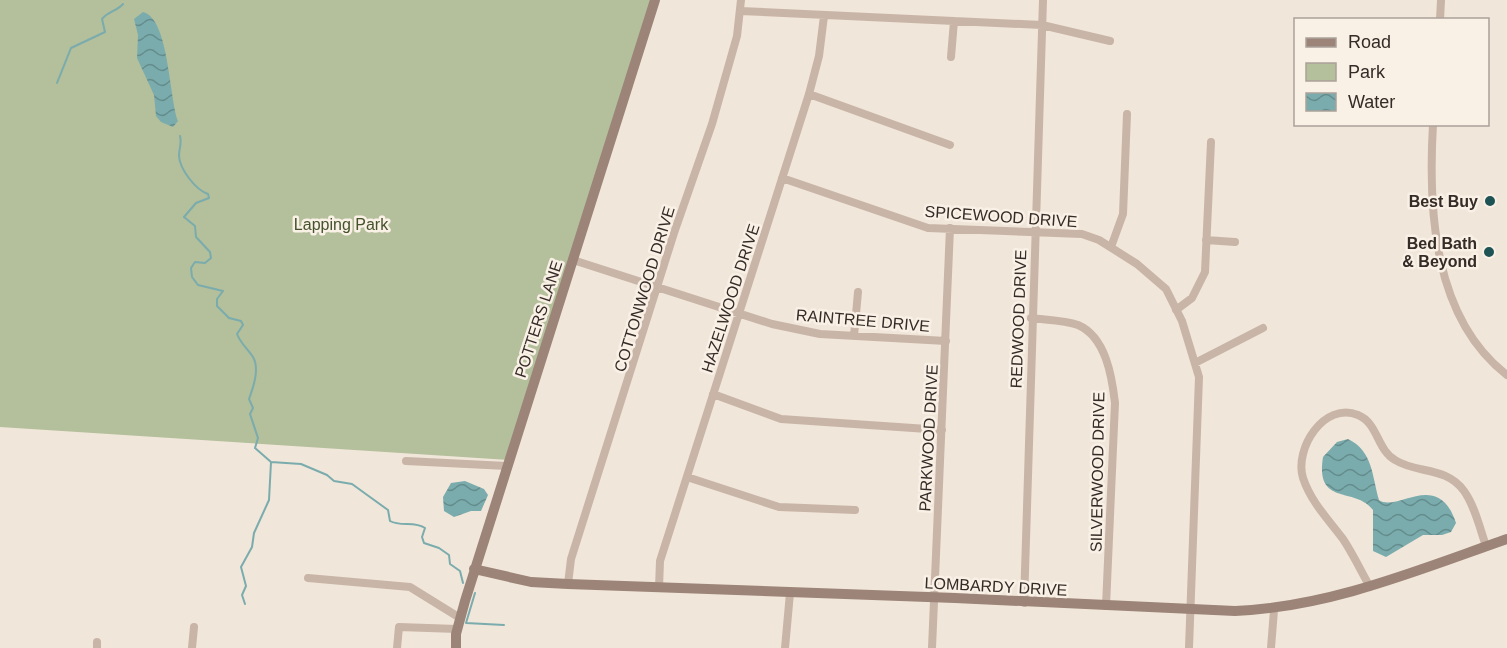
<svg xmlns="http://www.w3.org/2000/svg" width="1507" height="648" viewBox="0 0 1507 648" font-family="Arial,sans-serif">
	<defs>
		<pattern id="water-waves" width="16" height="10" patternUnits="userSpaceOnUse" patternTransform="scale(1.5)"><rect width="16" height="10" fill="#7aacad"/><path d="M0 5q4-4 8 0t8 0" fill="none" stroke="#658c8d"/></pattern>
	</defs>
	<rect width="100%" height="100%" fill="#f1e6da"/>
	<path fill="#b4bf9b" d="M0 0H651L509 460 0 427Z"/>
	<path fill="url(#water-waves)" d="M143 12C169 18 169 97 178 121L173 127 161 122 156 116 154 95 137 58 138 35 134 19Z
		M1348 439C1373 451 1372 476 1379 500 1397 513 1438 468 1456 523L1451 532 1442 535H1423L1386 557 1373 551V510C1355 486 1315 507 1323 457L1337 442Z
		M465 481 484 489 488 495 481 511H471L454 517 444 511 443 497 451 483Z"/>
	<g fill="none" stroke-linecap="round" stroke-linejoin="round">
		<path stroke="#7aacad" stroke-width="2" d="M57 83 71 48 105 32 102 19C109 11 117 11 123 4
			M180 136C182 144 179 148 179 156 180 170 196 190 208 194L209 198 196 203 184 217 195 226 196 237 210 252 211 258 205 263 195 262 191 268 192 277 198 285 223 291 217 299V306L229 318 241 321 243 325 237 334C241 344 247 348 253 357 260 369 253 388 249 399L253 408 250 414 258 438 255 448 271 462 301 464 327 475 334 481 352 484 388 510 390 521C400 527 415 521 425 528L422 537 424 543 439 548 449 555 450 564 460 571 463 583
			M475 593 466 623 504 625
			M245 604 242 595 246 586 241 567 252 547 254 533 269 500 271 462"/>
		<path stroke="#c8b5a7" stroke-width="8" d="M740 11 1042 25 1110 41
			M1440 20 1441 0
			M951 57 954 21
			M809 94 950 145
			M1433 124C1428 209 1433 318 1507 375
			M782 178 928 228 1082 234 1099 240 1137 264 1166 289 1182 321 1199 377 1189 648
			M1206 240 1235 242
			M1111 247 1123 214 1127 114
			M573 260 772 324 820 334 946 341
			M1176 310 1192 298 1205 272 1211 142
			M1031 318C1045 320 1064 320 1078 325 1106 337 1112 377 1115 403L1106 606
			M854 336 858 292
			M1195 363 1263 328
			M713 394 781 419 942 430
			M406 461 507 466
			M687 477 779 507 855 510
			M308 578 410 587 460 618
			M568 584 571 559 674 233 712 124 737 36 741 0
			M1370 587C1361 571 1353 554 1343 539 1328 519 1311 502 1303 478 1294 449 1324 401 1358 415 1378 423 1377 450 1395 460 1417 474 1446 466 1464 491 1475 506 1480 529 1486 546
			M659 588 660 561 809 94 819 56 824 16
			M1024 603 1043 0
			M97 648V642
			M192 648 194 627
			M397 648 399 627 457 629
			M785 648 790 593
			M932 648 950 228
			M1271 648 1274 610"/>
		<path stroke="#9c8478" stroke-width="10" d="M474 569 531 582 568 584 955 598 1235 611C1330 607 1418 570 1507 539
			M456 648V634L465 601 655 0"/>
	</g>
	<g fill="#1e5355" stroke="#f9f0e6" stroke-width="2">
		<circle cx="1490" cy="201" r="6"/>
		<circle cx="1489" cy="252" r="6"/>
	</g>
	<g text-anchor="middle" stroke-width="5" stroke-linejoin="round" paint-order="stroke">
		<g font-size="16" font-weight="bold" fill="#352b27" stroke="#f9f0e6" text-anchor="end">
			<text x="1478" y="207">Best Buy</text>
			<text x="1477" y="249">Bed Bath<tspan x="1477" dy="18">&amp; Beyond</tspan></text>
		</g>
		<g font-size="16" fill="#352b27" stroke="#f9f0e6">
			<text transform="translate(1001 216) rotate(4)" y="6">SPICEWOOD DRIVE</text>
			<text transform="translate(644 289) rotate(-73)" y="6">COTTONWOOD DRIVE</text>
			<text transform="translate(730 298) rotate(-72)" y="6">HAZELWOOD DRIVE</text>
			<text transform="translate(538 319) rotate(-72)" y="6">POTTERS LANE</text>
			<text transform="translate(1018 319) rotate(-88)" y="6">REDWOOD DRIVE</text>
			<text transform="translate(863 320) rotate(5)" y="6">RAINTREE DRIVE</text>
			<text transform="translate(928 438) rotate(-87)" y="6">PARKWOOD DRIVE</text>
			<text transform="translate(1097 472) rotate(-89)" y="6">SILVERWOOD DRIVE</text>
			<text transform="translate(996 586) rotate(3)" y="6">LOMBARDY DRIVE</text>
		</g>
		<g font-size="16" fill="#45522c" stroke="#f9f0e6">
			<text x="341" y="230">Lapping Park</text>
		</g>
	</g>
	<rect x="1294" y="18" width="195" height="108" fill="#f9f0e6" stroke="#aba19a" stroke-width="1.5"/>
	<rect x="1306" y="38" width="30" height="9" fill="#9c8478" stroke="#aba19a" stroke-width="1.5"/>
	<text x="1348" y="48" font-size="18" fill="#352b27">Road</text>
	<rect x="1306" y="63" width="30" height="18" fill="#b4bf9b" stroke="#aba19a" stroke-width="1.5"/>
	<text x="1348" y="78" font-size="18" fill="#352b27">Park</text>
	<rect x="1306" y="93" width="30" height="18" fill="url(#water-waves)" stroke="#aba19a" stroke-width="1.5"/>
	<text x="1348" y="108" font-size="18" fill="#352b27">Water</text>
</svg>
